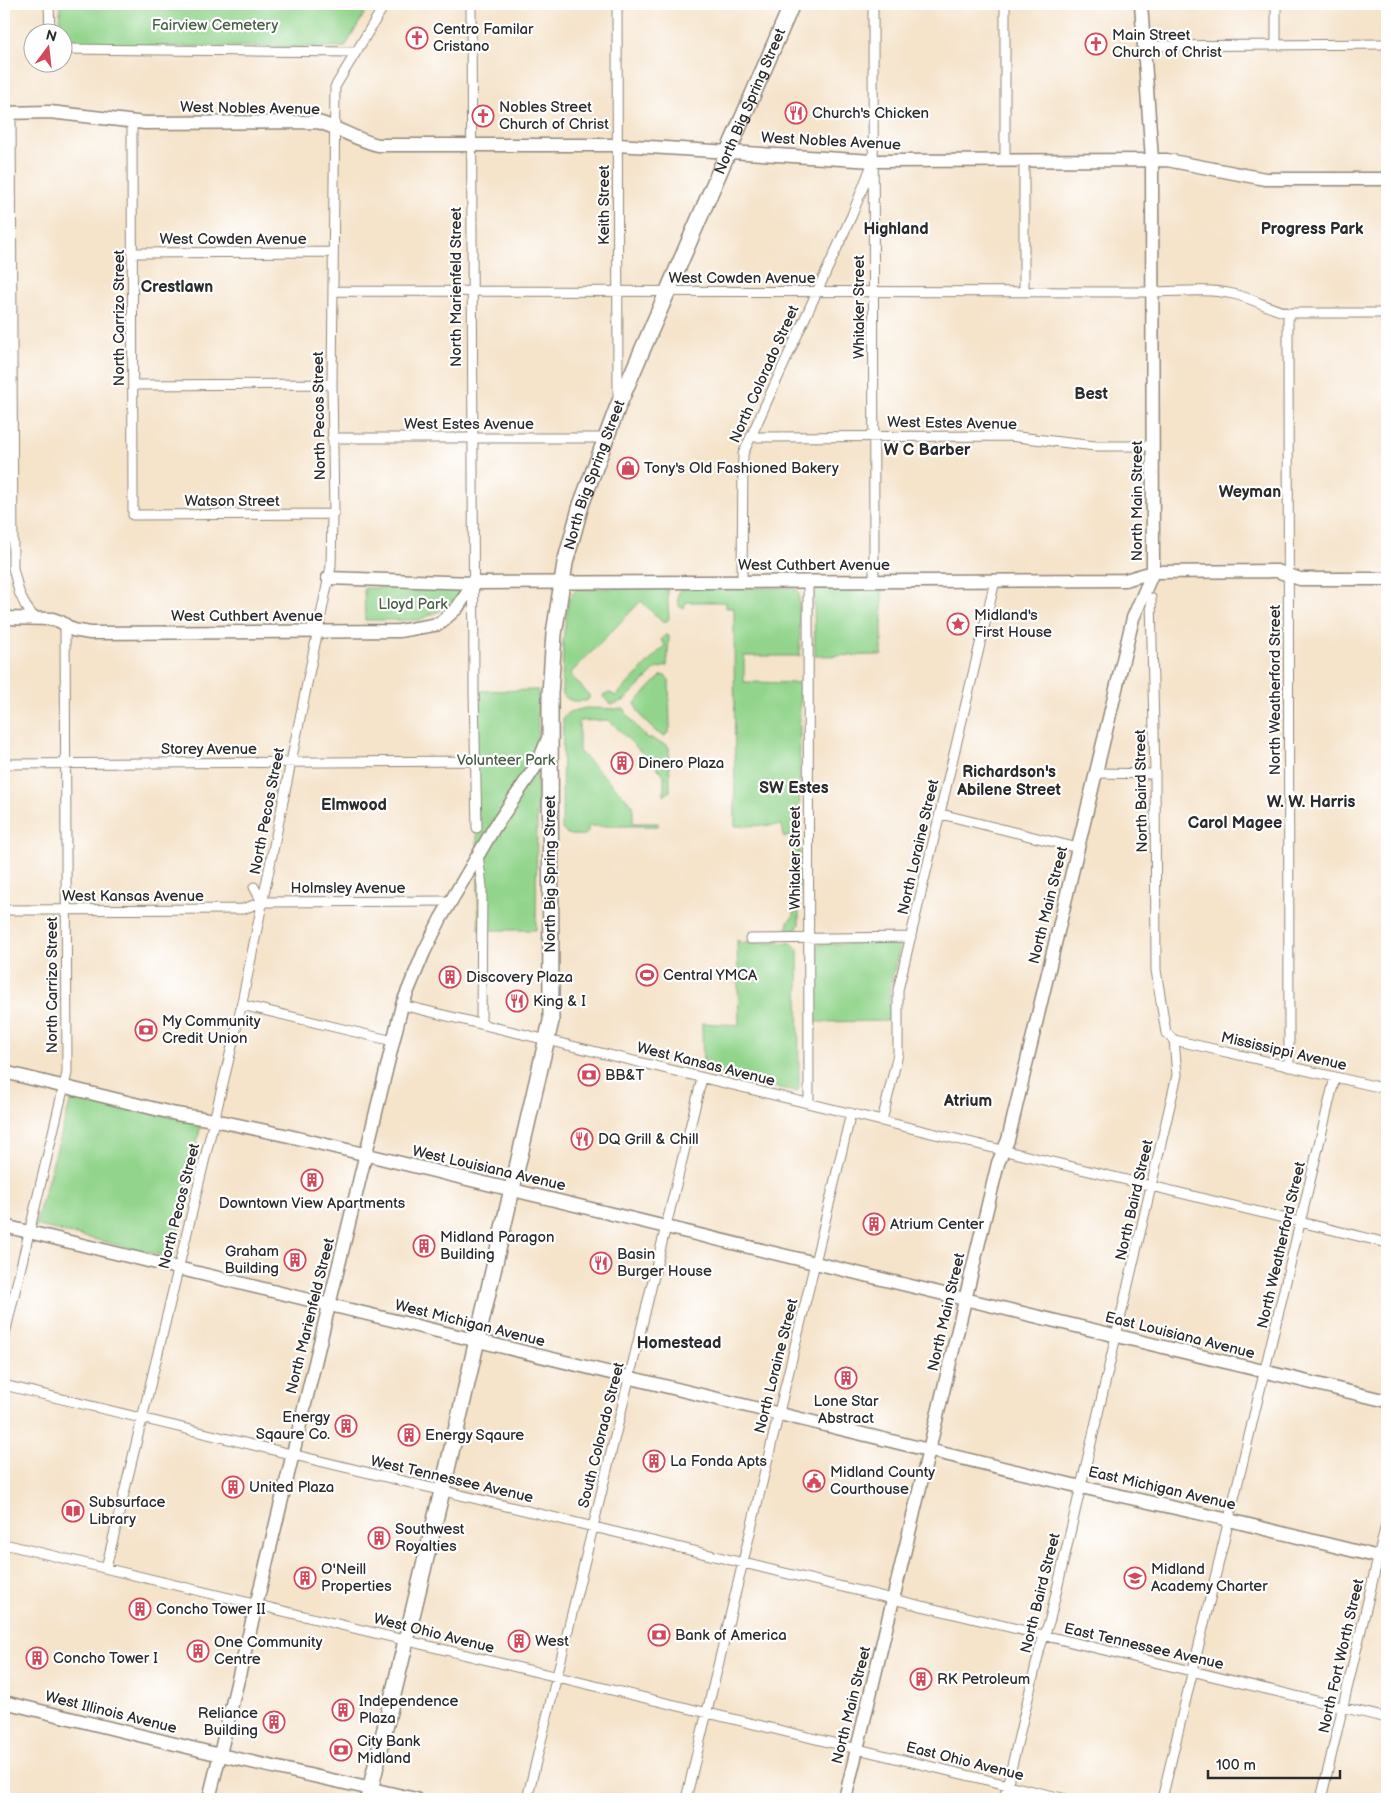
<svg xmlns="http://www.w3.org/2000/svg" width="1391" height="1803" viewBox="0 0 1391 1803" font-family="'Balsamiq Sans',sans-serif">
	<rect width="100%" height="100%" fill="#fff"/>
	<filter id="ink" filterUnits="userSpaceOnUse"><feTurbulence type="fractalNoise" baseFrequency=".02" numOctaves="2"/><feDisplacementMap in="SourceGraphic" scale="10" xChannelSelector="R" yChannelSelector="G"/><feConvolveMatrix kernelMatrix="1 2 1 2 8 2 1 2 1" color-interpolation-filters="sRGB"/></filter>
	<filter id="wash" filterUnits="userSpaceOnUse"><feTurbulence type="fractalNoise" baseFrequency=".0096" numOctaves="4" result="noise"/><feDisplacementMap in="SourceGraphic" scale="20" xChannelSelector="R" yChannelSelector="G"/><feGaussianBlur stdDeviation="1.12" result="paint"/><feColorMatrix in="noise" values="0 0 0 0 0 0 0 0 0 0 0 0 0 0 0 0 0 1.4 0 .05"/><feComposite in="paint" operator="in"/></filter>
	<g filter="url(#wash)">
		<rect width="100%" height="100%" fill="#f5e3ca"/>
		<path fill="#92d48b" stroke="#5e805b" d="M60 4H370L345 47 63 46 62 32H60Z
			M461 587V595L439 611 419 620H365L364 588Z
			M667 587 669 619 667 621H661L641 601 570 674 589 695V699L586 701C576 701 567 703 562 692L563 640 569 597 577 589Z
			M683 587 794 588 799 592 800 656H744V682L800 683 799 924 797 929 793 931 788 930C786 922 788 920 794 916V833L788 837H784L782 825 735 826 734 608H726V602H686L684 608 680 607C676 602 677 591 683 587Z
			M818 588H882V655L815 656 814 594Z
			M665 635 669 636 667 666 656 669 625 700 614 704H610L603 697 604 694 610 693 616 696 665 645 661 640Z
			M662 675 665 676 669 681 670 728 667 734 664 736C655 734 636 713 635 703Z
			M538 690 536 930H479L474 691Z
			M586 708 625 709 627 715 646 738H652C657 744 664 742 669 747L670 791 664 796V775L609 720 579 721V751L633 805V823H658V826H588V831L585 835C576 835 567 837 562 829L563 717 569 712Z
			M737 940 742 943H791L798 949 799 1088 797 1092 703 1070 702 1023 739 1025Z
			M894 943 900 947 890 986 889 1021 815 1022 816 946 821 944Z
			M73 1093 201 1124 172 1258 35 1225Z"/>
	</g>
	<g filter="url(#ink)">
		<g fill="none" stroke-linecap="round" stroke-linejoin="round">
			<g stroke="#90877a" stroke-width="11">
				<path id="street" d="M49 4 50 32
					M471 4 474 692 477 828
					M617 4 618 398
					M873 4 874 581
					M1005 4V160
					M1276 4V45
					M1144 46 1387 44
					M62 49 356 52
					M11 113 13 568 19 592 25 605 35 619
					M132 122 133 515 332 514
					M132 253 333 252
					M333 291 1152 292C1179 292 1206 288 1233 294 1253 298 1269 309 1288 313H1387
					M1024 292V160
					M1288 313 1289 1067
					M133 385 332 384
					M751 437 1009 436 1095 446H1153
					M332 438H605
					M742 582 743 454 852 215 871 167
					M808 582 809 1103
					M4 764 475 761
					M1097 773 1155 774
					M941 814 1078 848
					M478 855 482 886 481 1024
					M254 887 262 902 450 901
					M4 910 243 909 262 902
					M750 939 911 937
					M242 1005 393 1041
					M402 1005 1387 1243
					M1174 1040 1387 1089
					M882 1121 898 1054V990L995 581
					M4 1338 67 1073 65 624
					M4 1385 1387 1718
					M4 1544 1066 1799
					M106 1568 239 1017 331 566 332 514 334 513 332 384 335 87 385 4
					M527 1799 702 1078
					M686 1799 851 1113
					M1004 1799 1040 1648 1050 1619 1177 1075 1174 1040 1166 1033 1156 970 1155 774 1151 598
					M1162 1799 1335 1077
					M1321 1799 1387 1520"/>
			</g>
			<g stroke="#90877a" stroke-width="15">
				<path id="secondary" d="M4 113 50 112 145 123 318 122C339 128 357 140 378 145H617L873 161 1167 160 1265 179H1387
					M328 578 474 583 1125 580 1153 572 1277 571 1300 579H1387
					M4 618 53 619 61 622 73 630 90 633 399 631 439 624 457 608 474 583
					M4 1072 176 1114 214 1120 289 1136 1387 1401
					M4 1226 1081 1487 1229 1520 1387 1559
					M4 1702 220 1755 416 1799
					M209 1799 402 1005 424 952 441 918 494 828 538 763 549 736
					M845 1799 998 1163 1008 1140 1133 618 1153 572 1152 160 1141 4"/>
			</g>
			<g stroke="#90877a" stroke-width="18">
				<g id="highway">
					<path id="s1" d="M368 1799 442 1491 551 1021 550 694 554 634 565 563 581 505 618 406 792 4"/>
				</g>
			</g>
			<use href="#street" stroke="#fff" stroke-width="9"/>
			<use href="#secondary" stroke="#fff" stroke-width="12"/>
			<use href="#highway" stroke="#fff" stroke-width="15"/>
		</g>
	</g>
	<defs>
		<g id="church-ring" transform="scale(1.125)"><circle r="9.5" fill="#fff" stroke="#d1495b" stroke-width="1.5"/><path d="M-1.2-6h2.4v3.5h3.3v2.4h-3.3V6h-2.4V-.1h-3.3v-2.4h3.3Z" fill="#d1495b"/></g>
		<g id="restaurant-ring" transform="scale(1.125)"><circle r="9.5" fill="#fff" stroke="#d1495b" stroke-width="1.5"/><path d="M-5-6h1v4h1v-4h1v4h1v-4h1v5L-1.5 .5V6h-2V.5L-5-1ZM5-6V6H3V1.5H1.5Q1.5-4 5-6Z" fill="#d1495b"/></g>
		<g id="shop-ring" transform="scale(1.125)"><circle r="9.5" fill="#fff" stroke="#d1495b" stroke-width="1.5"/><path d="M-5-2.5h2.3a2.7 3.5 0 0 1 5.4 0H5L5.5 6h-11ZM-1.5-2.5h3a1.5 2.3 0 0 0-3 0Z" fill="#d1495b"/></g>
		<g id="sight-ring" transform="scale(1.125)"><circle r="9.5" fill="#fff" stroke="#d1495b" stroke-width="1.5"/><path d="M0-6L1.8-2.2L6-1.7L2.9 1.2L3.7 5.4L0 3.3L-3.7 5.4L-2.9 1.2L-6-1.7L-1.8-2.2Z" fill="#d1495b"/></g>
		<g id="building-ring" transform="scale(1.125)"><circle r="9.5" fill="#fff" stroke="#d1495b" stroke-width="1.5"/><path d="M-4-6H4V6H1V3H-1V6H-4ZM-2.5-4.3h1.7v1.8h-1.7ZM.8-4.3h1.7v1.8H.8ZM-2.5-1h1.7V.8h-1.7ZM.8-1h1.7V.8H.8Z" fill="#d1495b"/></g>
		<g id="stadium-ring" transform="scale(1.125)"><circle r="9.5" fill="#fff" stroke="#d1495b" stroke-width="1.5"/><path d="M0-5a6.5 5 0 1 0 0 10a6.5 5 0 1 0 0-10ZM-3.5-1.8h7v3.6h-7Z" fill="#d1495b"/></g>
		<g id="bank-ring" transform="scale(1.125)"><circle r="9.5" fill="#fff" stroke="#d1495b" stroke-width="1.5"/><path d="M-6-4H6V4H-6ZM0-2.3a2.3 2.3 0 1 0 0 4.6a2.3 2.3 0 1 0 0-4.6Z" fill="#d1495b"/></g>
		<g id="civic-ring" transform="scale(1.125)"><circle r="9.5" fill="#fff" stroke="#d1495b" stroke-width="1.5"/><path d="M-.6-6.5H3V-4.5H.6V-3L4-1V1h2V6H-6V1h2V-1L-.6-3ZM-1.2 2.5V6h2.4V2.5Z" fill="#d1495b"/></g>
		<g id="library-ring" transform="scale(1.125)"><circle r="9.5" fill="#fff" stroke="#d1495b" stroke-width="1.5"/><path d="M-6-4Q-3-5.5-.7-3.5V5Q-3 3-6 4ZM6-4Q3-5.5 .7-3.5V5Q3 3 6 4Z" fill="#d1495b"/></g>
		<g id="school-ring" transform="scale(1.125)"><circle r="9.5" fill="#fff" stroke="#d1495b" stroke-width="1.5"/><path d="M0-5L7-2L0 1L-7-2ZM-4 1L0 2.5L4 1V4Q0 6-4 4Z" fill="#d1495b"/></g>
	</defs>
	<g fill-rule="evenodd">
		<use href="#church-ring" x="417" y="38"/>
		<use href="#church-ring" x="1096" y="44"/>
		<use href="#restaurant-ring" x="796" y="113"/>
		<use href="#church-ring" x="483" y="116"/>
		<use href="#shop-ring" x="628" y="468"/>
		<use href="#sight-ring" x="958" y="624"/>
		<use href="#building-ring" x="622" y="763"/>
		<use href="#stadium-ring" x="647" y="975"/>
		<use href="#building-ring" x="450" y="977"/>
		<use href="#restaurant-ring" x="517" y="1001"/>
		<use href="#bank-ring" x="146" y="1030"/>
		<use href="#bank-ring" x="589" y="1075"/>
		<use href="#restaurant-ring" x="582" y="1139"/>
		<use href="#building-ring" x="312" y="1180"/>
		<use href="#building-ring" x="874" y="1224"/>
		<use href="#building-ring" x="424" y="1246"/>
		<use href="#building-ring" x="295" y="1260"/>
		<use href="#restaurant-ring" x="601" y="1263"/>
		<use href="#building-ring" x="846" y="1378"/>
		<use href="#building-ring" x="346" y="1426"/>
		<use href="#building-ring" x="409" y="1435"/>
		<use href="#building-ring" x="654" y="1461"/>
		<use href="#civic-ring" x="814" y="1481"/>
		<use href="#building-ring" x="233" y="1487"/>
		<use href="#library-ring" x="73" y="1511"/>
		<use href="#building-ring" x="379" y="1538"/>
		<use href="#building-ring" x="305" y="1578"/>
		<use href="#school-ring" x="1135" y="1578"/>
		<use href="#building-ring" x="140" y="1609"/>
		<use href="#bank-ring" x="659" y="1635"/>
		<use href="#building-ring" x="519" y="1641"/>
		<use href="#building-ring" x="198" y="1651"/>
		<use href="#building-ring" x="37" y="1658"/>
		<use href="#building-ring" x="921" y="1679"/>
		<use href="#building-ring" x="343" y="1710"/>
		<use href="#building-ring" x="274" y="1722"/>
		<use href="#bank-ring" x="341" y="1750"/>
	</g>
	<g text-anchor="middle" stroke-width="4.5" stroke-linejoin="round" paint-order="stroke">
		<g font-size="15" fill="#4a5e48" stroke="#fff">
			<text x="215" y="30">Fairview Cemetery</text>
			<text x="413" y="609">Lloyd Park</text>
			<text x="506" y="765">Volunteer Park</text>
		</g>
		<g font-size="15" fill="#2b2b2b" stroke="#fff" text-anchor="start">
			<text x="433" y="34">Centro Familar<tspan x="433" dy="17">Cristano</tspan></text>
			<text x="1112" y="40">Main Street<tspan x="1112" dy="17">Church of Christ</tspan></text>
			<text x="499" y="112">Nobles Street<tspan x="499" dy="17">Church of Christ</tspan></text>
			<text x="812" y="118">Church's Chicken</text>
			<text x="644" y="473">Tony's Old Fashioned Bakery</text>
			<text x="974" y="620">Midland's<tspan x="974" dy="17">First House</tspan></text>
			<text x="638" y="768">Dinero Plaza</text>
			<text x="663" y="980">Central YMCA</text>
			<text x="466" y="982">Discovery Plaza</text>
			<text x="533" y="1006">King &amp; I</text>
			<text x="162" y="1026">My Community<tspan x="162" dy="17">Credit Union</tspan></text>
			<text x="605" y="1080">BB&amp;T</text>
			<text x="598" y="1144">DQ Grill &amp; Chill</text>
			<text x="312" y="1208" text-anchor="middle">Downtown View Apartments</text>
			<text x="890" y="1229">Atrium Center</text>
			<text x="440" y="1242">Midland Paragon<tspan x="440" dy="17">Building</tspan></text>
			<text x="279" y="1256" text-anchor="end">Graham<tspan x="279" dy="17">Building</tspan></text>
			<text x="617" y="1259">Basin<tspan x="617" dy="17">Burger House</tspan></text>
			<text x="846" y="1406" text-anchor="middle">Lone Star<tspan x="846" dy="17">Abstract</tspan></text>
			<text x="330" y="1422" text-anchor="end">Energy<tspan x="330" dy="17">Sqaure Co.</tspan></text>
			<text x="425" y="1440">Energy Sqaure</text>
			<text x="670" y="1466">La Fonda Apts</text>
			<text x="830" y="1477">Midland County<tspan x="830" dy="17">Courthouse</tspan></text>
			<text x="249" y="1492">United Plaza</text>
			<text x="89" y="1507">Subsurface<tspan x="89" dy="17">Library</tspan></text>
			<text x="395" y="1534">Southwest<tspan x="395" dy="17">Royalties</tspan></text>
			<text x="321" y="1574">O'Neill<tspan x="321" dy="17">Properties</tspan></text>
			<text x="1151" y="1574">Midland<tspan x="1151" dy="17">Academy Charter</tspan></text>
			<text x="156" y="1614">Concho Tower II</text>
			<text x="675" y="1640">Bank of America</text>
			<text x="535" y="1646">West</text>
			<text x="214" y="1647">One Community<tspan x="214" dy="17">Centre</tspan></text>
			<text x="53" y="1663">Concho Tower I</text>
			<text x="937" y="1684">RK Petroleum</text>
			<text x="359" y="1706">Independence<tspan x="359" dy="17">Plaza</tspan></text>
			<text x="258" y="1718" text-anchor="end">Reliance<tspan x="258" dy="17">Building</tspan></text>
			<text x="357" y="1746">City Bank<tspan x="357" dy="17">Midland</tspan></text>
		</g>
		<g font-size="15" fill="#2b2b2b" stroke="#fff">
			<text dy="5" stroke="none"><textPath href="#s1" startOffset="1756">North Big Spring Street</textPath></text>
			<text transform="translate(250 108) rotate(1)" y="5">West Nobles Avenue</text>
			<text transform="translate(831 141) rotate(3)" y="5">West Nobles Avenue</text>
			<text transform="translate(604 205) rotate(-90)" y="5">Keith Street</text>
			<text x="233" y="244">West Cowden Avenue</text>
			<text x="742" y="283">West Cowden Avenue</text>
			<text transform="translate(456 287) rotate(-90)" y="5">North Marienfeld Street</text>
			<text transform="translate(859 307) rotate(-90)" y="5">Whitaker Street</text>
			<text transform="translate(119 318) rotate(-90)" y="5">North Carrizo Street</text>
			<text transform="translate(764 374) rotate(-66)" y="5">North Colorado Street</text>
			<text transform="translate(319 416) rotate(-91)" y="5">North Pecos Street</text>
			<text transform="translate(952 423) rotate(1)" y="5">West Estes Avenue</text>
			<text x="469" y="429">West Estes Avenue</text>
			<text dy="5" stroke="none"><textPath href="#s1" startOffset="1351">North Big Spring Street</textPath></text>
			<text x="232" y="506">Watson Street</text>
			<text transform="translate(1137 501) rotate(-90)" y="5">North Main Street</text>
			<text x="814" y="570">West Cuthbert Avenue</text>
			<text x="247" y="621">West Cuthbert Avenue</text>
			<text transform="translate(1275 690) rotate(-90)" y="5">North Weatherford Street</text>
			<text x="209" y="754">Storey Avenue</text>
			<text transform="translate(1141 791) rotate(-91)" y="5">North Baird Street</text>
			<text transform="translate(267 811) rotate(-79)" y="5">North Pecos Street</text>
			<text transform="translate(918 847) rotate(-77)" y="5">North Loraine Street</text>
			<text transform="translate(795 858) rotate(-90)" y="5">Whitaker Street</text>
			<text transform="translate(550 874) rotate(-90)" y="5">North Big Spring Street</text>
			<text x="348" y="893">Holmsley Avenue</text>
			<text x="133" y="901">West Kansas Avenue</text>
			<text transform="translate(1048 905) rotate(-76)" y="5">North Main Street</text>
			<text transform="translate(52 985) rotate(-90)" y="5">North Carrizo Street</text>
			<text transform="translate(1284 1051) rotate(13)" y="5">Mississippi Avenue</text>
			<text transform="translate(706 1064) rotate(14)" y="5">West Kansas Avenue</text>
			<text transform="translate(489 1168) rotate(13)" y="5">West Louisiana Avenue</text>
			<text transform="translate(1134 1200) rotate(-77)" y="5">North Baird Street</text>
			<text transform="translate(179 1206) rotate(-76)" y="5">North Pecos Street</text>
			<text transform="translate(1281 1245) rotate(-77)" y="5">North Weatherford Street</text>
			<text transform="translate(946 1312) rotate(-77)" y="5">North Main Street</text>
			<text transform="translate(310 1316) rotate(-76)" y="5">North Marienfeld Street</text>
			<text transform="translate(470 1323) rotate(14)" y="5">West Michigan Avenue</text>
			<text transform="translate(1180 1335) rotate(14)" y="5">East Louisiana Avenue</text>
			<text transform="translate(776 1366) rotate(-76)" y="5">North Loraine Street</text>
			<text transform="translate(601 1435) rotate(-76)" y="5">South Colorado Street</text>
			<text transform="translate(452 1479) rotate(13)" y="5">West Tennessee Avenue</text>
			<text transform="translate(1162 1488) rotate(13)" y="5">East Michigan Avenue</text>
			<text transform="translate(1040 1593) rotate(-76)" y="5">North Baird Street</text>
			<text transform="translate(434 1633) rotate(14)" y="5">West Ohio Avenue</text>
			<text transform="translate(1144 1646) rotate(13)" y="5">East Tennessee Avenue</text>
			<text transform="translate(1341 1656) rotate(-77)" y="5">North Fort Worth Street</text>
			<text transform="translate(851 1705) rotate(-76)" y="5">North Main Street</text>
			<text transform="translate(111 1712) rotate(14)" y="5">West Illinois Avenue</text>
			<text transform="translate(965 1761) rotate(14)" y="5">East Ohio Avenue</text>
		</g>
		<g font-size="16" font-weight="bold" fill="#2b2b2b" stroke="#fff">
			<text x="896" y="234">Highland</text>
			<text x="1312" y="234">Progress Park</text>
			<text x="177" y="292">Crestlawn</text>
			<text x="1091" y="399">Best</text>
			<text x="927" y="455">W C Barber</text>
			<text x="1250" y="497">Weyman</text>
			<text x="1009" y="777">Richardson's<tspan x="1009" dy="18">Abilene Street</tspan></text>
			<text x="794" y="793">SW Estes</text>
			<text x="1311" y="807">W. W. Harris</text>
			<text x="354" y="810">Elmwood</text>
			<text x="1235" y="828">Carol Magee</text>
			<text x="968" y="1106">Atrium</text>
			<text x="679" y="1348">Homestead</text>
		</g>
	</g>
	<rect width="1391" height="1803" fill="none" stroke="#fff" stroke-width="20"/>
	<g transform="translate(48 48) rotate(15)"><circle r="24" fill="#ffffff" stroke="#aaaaaa"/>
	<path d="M0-4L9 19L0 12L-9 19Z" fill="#d1495b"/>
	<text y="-8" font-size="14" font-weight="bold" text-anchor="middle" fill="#2b2b2b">N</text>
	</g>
	<path d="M1208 1770v8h132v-8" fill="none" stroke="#2b2b2b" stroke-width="2.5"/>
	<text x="1216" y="1770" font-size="15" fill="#2b2b2b" stroke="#ffffff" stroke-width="4" paint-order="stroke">100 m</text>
</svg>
